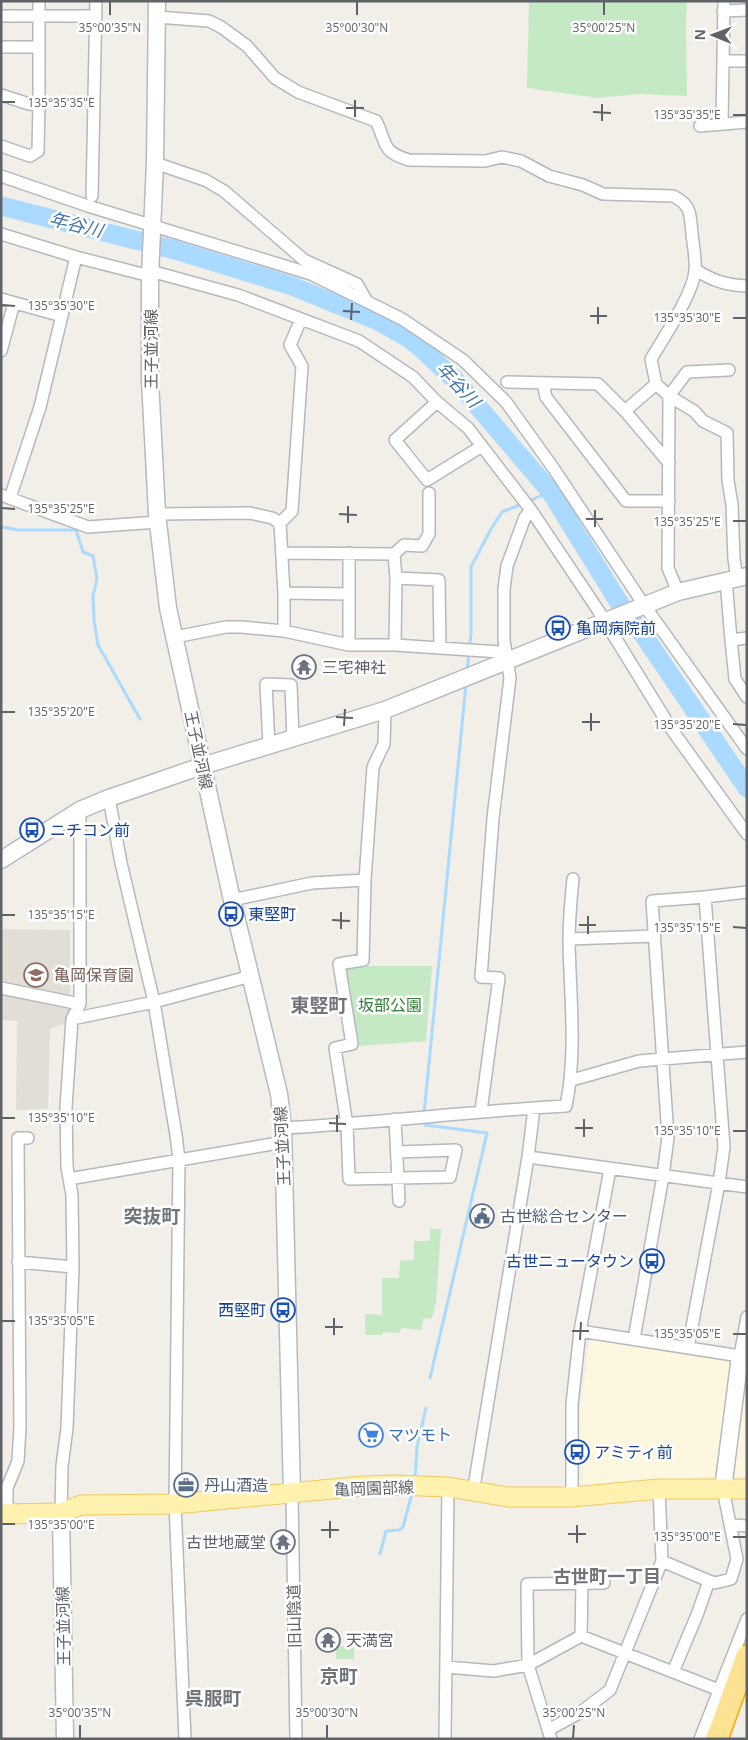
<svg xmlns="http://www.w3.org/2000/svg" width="748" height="1740" viewBox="0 0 748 1740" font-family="'Open Sans','Noto Sans JP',sans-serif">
	<rect width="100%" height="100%" fill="#f1efe8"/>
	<path fill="#fef7e0" d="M593 1335 730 1359 733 1365 715 1477 695 1478V1484L583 1491 580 1411 590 1341Z
		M747 1373V1476L731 1477 740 1413Z"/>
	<path fill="#e1ded6" d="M1 929 70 930V1022L50 1029 48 1109 16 1110 17 1021 1 1020Z"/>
	<path fill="#c5e8c5" d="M529 1H687L686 28 687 96 640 94 597 98 527 88Z
		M348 966H432L426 1041 358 1046 344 972Z
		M430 1229H441L436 1302 432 1318 423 1319 422 1330 401 1328 400 1333 383 1332 382 1335H365V1314L382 1315V1278H399L400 1261 414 1260V1241H430Z
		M336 1646H354V1659H336Z"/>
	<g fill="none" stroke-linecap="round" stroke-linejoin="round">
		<path stroke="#aadaff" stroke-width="3" d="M528 502 550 491
			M1 527 19 530H76L83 552 93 556 97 579 93 596 94 620 98 645 140 719
			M467 671 471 634V567L491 529 502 512 522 504
			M424 1114 466 684
			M425 1120V1125L487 1133 430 1378
			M415 1479 417 1447 426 1408
			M380 1554 386 1531 399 1530 403 1527 412 1493"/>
		<path stroke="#aadaff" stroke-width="19" d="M1 206 175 250 292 286 378 321 408 338 421 348 457 382 550 491 623 609 644 636 747 788"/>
		<g stroke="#b5b8bc" stroke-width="14">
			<path id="street" d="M723 11 747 10
				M1 16H96
				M157 17 209 21 221 27 247 46 275 78 298 92 376 121C387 143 381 152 409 160L485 161 502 157 521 161 549 176 583 185 603 194 673 196C692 205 690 215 692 234 693 245 696 257 695 269 695 291 663 339 651 359L656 384 669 396 694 411 703 421 727 433 728 480 732 505 734 559 737 578
				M1 47H39
				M723 61H747
				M1 95 29 104 39 105
				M722 124 724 1
				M700 126 747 122
				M1 146 30 156 38 151 39 105V1
				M155 163 205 180 224 191 304 260 357 284 366 300
				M1 176 88 206 311 274 402 319 463 360 506 402 554 469 644 605 747 749
				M92 196 96 1
				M1 234 76 257 150 276 158 273 238 295 359 341 413 377 437 402 468 428 531 510 598 610 672 730 747 834
				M696 270C713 281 726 285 747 286
				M1 299 62 316
				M1 351 14 303
				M507 382 598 384 625 411 669 463
				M543 383 546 397 626 501H669
				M437 402 395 440 427 480 482 446
				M625 411 656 384
				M1 495 88 527 158 522
				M10 498 40 407 76 257
				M157 514 250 513 272 518 280 523
				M282 553 394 554 396 578 395 645
				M349 553V645
				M394 554 404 545 422 546 429 534V493
				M396 578 439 580 440 648
				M726 580 731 640
				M678 592 668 568 669 396 687 372 729 370
				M284 593 349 594
				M284 631V593L280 523 292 511 302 366 290 345 301 319
				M175 637 226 627H241L284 631 349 645H395L500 652 507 660
				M747 638 731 640 735 679 747 697
				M385 710 384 744 373 767 365 880 363 960 339 964 352 1044 335 1048 347 1125 349 1179 450 1177 456 1150 397 1152
				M269 746 266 684 291 685 293 739
				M109 798 121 863 154 1002 176 1135 179 1160 175 1504 185 1739
				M232 900 312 883 365 880
				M569 939 655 936
				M1 988 80 1004
				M72 1019 154 1002 251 976
				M572 1080 639 1061 747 1052
				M481 1111 499 978 481 977 493 818 510 678 504 640V589L507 566 525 517 531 510
				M395 1119 399 1201
				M283 1128C378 1123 472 1111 566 1106 577 1052 570 996 569 941 569 920 571 899 573 879
				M528 1157 747 1187
				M69 1179 284 1142
				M18 1262 73 1267
				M580 1331 740 1356 747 1317
				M634 1339 663 1176 668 1137 652 901 705 897 747 892
				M688 1348 719 1183 724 1147 705 897
				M473 1493 528 1157 534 1108
				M292 1494 296 1739
				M572 1497V1404L580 1331 610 1169
				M61 1513 62 1466 67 1428 73 1267 72 1195 67 1167 66 1107 72 1019 80 1004V810
				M7 1514V1488L18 1461 20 1427 18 1138H28
				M732 1525 747 1526
				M662 1561 709 1581 715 1583 731 1579 737 1559 723 1489
				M581 1636 582 1583
				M446 1667 494 1671 528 1665 581 1636 719 1690
				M673 1672 697 1615 709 1581
				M548 1730 581 1712 610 1690 662 1561 659 1489
				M445 1739 448 1487
				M551 1739 528 1665 527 1584 604 1583
				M700 1739 747 1619"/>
		</g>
		<g stroke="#b6babf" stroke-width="19">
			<path id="secondary" d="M157 1 155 163 150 276V380L157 514 168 608 232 900 279 1094 283 1128 292 1494
				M1 860 80 810 109 798 202 766 385 710 678 592 747 576
				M723 1489 740 1356
				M61 1513 65 1739"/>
		</g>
		<g stroke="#f2c960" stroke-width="21">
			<path id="primary" d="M1 1514 61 1513 81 1505 175 1504 363 1486 394 1485 448 1487 508 1497H572L659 1489H747"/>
		</g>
		<g stroke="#f9ab00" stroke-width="24">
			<path id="highway" d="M717 1739 747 1656"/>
		</g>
		<use href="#street" stroke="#fff" stroke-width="11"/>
		<use href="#secondary" stroke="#fff" stroke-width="16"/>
		<use href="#primary" stroke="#fff2af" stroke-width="19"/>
		<use href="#highway" stroke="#fde293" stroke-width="21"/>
	</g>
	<path fill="none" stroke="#5f6368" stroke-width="2" d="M110 15V2M357 15V2M604 15V2M2 102H15M346 108H364M593 112 611 113M733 115H746M355 117V100M602 121V104M2 305 15 306M343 311 360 312M590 316H607M733 318H746M351 320 352 303M598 324V307M2 508 15 509M339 514 357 515M586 519H603M733 521H746M348 523V506M595 527V510M2 712H15M336 717 353 718M582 722H600M733 724 746 725M344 726 345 709M591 731V713M2 915H15M332 920 350 921M579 925H596M733 927 746 928M341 929V912M588 934V916M2 1118H15M329 1123 346 1124M575 1128H593M733 1131H746M337 1132V1115M584 1137V1119M2 1321H15M325 1327H343M572 1331H589M733 1334H746M334 1335V1318M580 1340 581 1322M2 1524H15M321 1530H339M568 1534H586M733 1537H746M330 1538V1521M577 1543V1525M80 1738V1725M327 1738V1725M573 1738 574 1725"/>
	<defs>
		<g id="bus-ring" transform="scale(1.25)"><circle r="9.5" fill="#fff" stroke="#1a4fb4" stroke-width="1.5"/><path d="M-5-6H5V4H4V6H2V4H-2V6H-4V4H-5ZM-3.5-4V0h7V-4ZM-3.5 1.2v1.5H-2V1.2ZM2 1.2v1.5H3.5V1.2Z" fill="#1a4fb4"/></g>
		<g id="temple-ring" transform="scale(1.25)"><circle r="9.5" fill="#fff" stroke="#6b7280" stroke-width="1.5"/><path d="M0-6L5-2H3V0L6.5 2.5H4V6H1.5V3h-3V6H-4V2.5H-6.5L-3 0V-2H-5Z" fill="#6b7280"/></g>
		<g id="school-ring" transform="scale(1.25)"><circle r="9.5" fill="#fff" stroke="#8d6e63" stroke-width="1.5"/><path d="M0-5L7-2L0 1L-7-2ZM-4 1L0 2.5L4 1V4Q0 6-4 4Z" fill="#8d6e63"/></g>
		<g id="civic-ring" transform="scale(1.25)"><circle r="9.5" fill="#fff" stroke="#5c6f8a" stroke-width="1.5"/><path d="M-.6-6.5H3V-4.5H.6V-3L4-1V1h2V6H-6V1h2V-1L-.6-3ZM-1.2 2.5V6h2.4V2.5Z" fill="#5c6f8a"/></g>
		<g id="supermarket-ring" transform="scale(1.25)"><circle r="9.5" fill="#fff" stroke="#3f7fe0" stroke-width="1.5"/><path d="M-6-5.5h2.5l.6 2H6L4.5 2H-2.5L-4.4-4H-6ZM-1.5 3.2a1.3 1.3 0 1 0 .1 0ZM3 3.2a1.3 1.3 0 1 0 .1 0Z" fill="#3f7fe0"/></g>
		<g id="office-ring" transform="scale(1.25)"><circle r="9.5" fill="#fff" stroke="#5c6f8a" stroke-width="1.5"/><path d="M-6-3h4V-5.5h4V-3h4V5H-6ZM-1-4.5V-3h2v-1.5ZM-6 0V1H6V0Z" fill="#5c6f8a"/></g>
	</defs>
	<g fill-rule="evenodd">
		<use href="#bus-ring" x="558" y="628"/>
		<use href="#temple-ring" x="304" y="667"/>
		<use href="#bus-ring" x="32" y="830"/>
		<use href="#bus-ring" x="231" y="914"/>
		<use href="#school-ring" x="36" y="975"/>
		<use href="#civic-ring" x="482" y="1216"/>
		<use href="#bus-ring" x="652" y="1261"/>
		<use href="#bus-ring" x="283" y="1310"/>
		<use href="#supermarket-ring" x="371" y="1435"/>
		<use href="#bus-ring" x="577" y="1452"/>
		<use href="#office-ring" x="186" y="1485"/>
		<use href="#temple-ring" x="283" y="1542"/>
		<use href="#temple-ring" x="328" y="1640"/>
	</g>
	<g text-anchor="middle" stroke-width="5" stroke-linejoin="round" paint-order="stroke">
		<g font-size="16" fill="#5f6368" stroke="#fff">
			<text transform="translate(151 349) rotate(-90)" y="6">王子並河線</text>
			<text transform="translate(199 750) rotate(78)" y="6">王子並河線</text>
			<text transform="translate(282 1146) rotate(-93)" y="6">王子並河線</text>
			<text transform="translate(374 1488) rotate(-2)" y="6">亀岡園部線</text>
			<text transform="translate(294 1616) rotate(-91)" y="6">旧山陰道</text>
			<text transform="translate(63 1626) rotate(-91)" y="6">王子並河線</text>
		</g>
		<g font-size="16" fill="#164399" stroke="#fff" text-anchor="start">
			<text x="576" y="634">亀岡病院前</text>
			<text x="50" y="836">ニチコン前</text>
			<text x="248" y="920">東堅町</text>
			<text x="634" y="1267" text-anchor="end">古世ニュータウン</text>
			<text x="266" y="1316" text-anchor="end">西堅町</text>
			<text x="594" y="1458">アミティ前</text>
		</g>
		<g font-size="16" fill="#5b616d" stroke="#fff" text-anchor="start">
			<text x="322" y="673">三宅神社</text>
			<text x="266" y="1548" text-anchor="end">古世地蔵堂</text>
			<text x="346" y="1646">天満宮</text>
		</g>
		<g font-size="16" fill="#785e54" stroke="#fff" text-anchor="start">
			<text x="54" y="981">亀岡保育園</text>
		</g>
		<g font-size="16" fill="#348238" stroke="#fff">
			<text x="390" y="1011">坂部公園</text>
		</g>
		<g font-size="16" fill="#4e5e75" stroke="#fff" text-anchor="start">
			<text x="500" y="1222">古世総合センター</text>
			<text x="204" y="1491">丹山酒造</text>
		</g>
		<g font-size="16" fill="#366cbe" stroke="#fff" text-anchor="start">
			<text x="388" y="1441">マツモト</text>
		</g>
		<g font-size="18" font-style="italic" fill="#4174aa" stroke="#fff">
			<text transform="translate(76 225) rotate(14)" y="6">年谷川</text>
			<text transform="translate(458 385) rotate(47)" y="6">年谷川</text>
		</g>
		<g font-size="18" font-weight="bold" fill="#70757a" stroke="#fff">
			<text x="607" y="1583">古世町一丁目</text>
		</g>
		<g font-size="19" font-weight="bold" fill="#70757a" stroke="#fff">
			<text x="319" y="1012">東竪町</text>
			<text x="152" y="1223">突抜町</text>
			<text x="339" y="1683">京町</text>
			<text x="213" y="1705">呉服町</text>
		</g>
	</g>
	<g font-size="12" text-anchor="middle" fill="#5f6368" stroke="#fff" stroke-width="5" stroke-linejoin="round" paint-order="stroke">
		<text x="110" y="32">35°00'35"N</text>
		<text x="357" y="32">35°00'30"N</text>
		<text x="604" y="32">35°00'25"N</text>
		<text x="61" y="107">135°35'35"E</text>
		<text x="687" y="119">135°35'35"E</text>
		<text x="61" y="310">135°35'30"E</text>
		<text x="687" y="322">135°35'30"E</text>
		<text x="61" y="513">135°35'25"E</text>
		<text x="687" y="526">135°35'25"E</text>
		<text x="61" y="716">135°35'20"E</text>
		<text x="687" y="729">135°35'20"E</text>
		<text x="61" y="919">135°35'15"E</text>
		<text x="687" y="932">135°35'15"E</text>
		<text x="61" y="1122">135°35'10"E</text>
		<text x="687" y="1135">135°35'10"E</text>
		<text x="61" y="1325">135°35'05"E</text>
		<text x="687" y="1338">135°35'05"E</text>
		<text x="61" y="1529">135°35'00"E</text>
		<text x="687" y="1541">135°35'00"E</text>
		<text x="80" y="1717">35°00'35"N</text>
		<text x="327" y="1717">35°00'30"N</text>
		<text x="574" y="1717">35°00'25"N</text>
	</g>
	<rect width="748" height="1740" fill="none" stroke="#5f6368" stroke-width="5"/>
	<g transform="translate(713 35) rotate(271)" stroke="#ffffff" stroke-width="4" paint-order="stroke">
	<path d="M0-4L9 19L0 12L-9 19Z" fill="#5f6368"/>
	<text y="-8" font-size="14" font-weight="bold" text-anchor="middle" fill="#5f6368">N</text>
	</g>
</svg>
